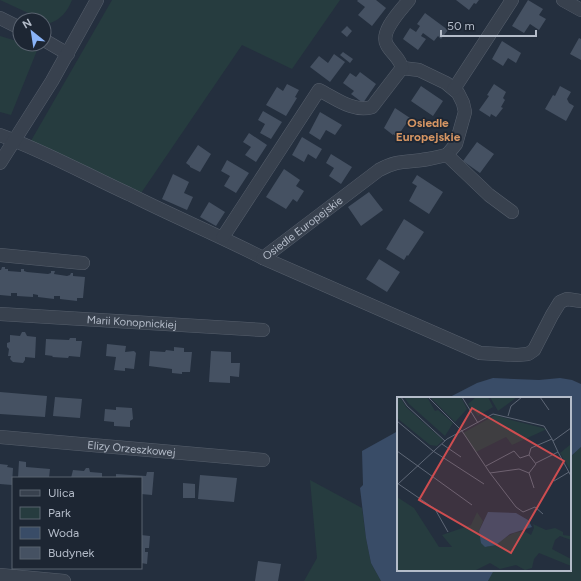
<svg xmlns="http://www.w3.org/2000/svg" width="581" height="581" viewBox="0 0 581 581" font-family="Figtree,sans-serif">
	<rect width="100%" height="100%" fill="#242f3e"/>
	<path fill="#263c3f" d="M0 0H72C68 10 61 20 50 23Z
		M112 0H340L292 69 242 45 137 199 28 146Z
		M0 36 20 42V44H27L38 48 11 115 0 112Z
		M581 447V581H488L493 570H570V457Z
		M310 480 362 508 366 538 371 563 381 581H304L317 558Z"/>
	<path fill="#394c67" d="M493 378 539 380 560 378 572 380 581 384V447L570 457V398H448L477 383Z
		M398 431V570H494L488 581H381L371 563 366 538 360 488 363 485 362 451Z"/>
	<path fill="#455162" d="M358 0H376L386 8 372 26 358 15 365 7 357 1Z
		M456 0H479L476 4 474 3 469 10Z
		M528 0 543 9 539 15 546 19 539 30 530 24 524 33 512 26Z
		M425 13 448 30 441 39 438 36 434 41 423 33 421 36 426 39 418 50 403 39 410 28 416 32 420 26 417 24Z
		M347 26 352 31 347 37 341 32Z
		M579 38 581 39V60L570 54Z
		M502 41 521 53 516 63 508 58 503 66 492 59Z
		M343 52 353 59 350 63 340 55Z
		M334 54 345 62 330 82 310 67 319 56 328 63Z
		M360 72 376 84 363 103 351 94 354 91 343 83 350 73 356 77Z
		M287 84 299 90 295 97 297 98 286 116 266 105 277 87 283 91Z
		M494 84 506 92 503 98 505 100 501 107 503 108 496 117 491 114 490 117 479 110 489 96 487 95Z
		M421 86 443 101 433 116 411 101Z
		M560 86 571 92 567 99 569 103 574 106 566 121 545 109 553 95 555 96Z
		M395 108 410 118 397 137 393 134V135L384 128Z
		M263 111 282 122 271 139 260 133 265 124 258 120Z
		M320 112 342 125 335 135 326 130 320 140 309 133Z
		M249 133 267 145 256 162 245 155 251 147 243 142Z
		M302 137 322 149 316 159 308 154 304 162 292 155Z
		M477 142 494 154 480 173 463 161Z
		M198 145 211 154 200 172 190 167V166L186 163Z
		M331 154 352 167 341 184 329 176 334 168 326 163Z
		M227 160 249 173 236 193 224 186 230 176 221 171Z
		M284 169 300 180 296 186 304 191 297 202 293 199 286 209 266 197Z
		M173 174 189 182 184 193 193 197 187 210 162 199Z
		M417 175 443 192 429 214 409 201 417 186 412 183Z
		M369 192 383 210 361 226 348 207Z
		M209 202 225 212 216 226 200 217Z
		M404 219 424 232 408 256 407 255 404 260 386 249Z
		M379 259 400 272 387 292 366 279Z
		M2 267H5V269H8V271L21 272V269H24V271L27 272 48 274 51 273V271H55L54 274 67 276 70 275 71 273H73V276L85 277 83 298H77V301L60 299V296H54V299L38 297V295L33 294V297L17 296V293H11V296L0 295V270H1Z
		M22 332H25L27 336 36 337 35 358 25 357V360L23 363 13 362 10 359 11 356H8L9 349 7 347V343L10 342V335L20 336Z
		M70 338H76V341H82L80 357 69 356 68 358 52 357 53 356 45 355 46 339 69 340Z
		M107 344 126 346 125 352 134 351 136 353 134 369 125 368V371L114 370 116 357 106 356Z
		M174 347 184 348V352H192L190 372H182V374L172 373V369L149 366 150 351 165 352 166 350 174 351Z
		M211 351 231 352V363H240L239 377 230 376V383L209 382Z
		M0 392 47 396 45 417 0 414Z
		M55 397 82 399 80 418 53 416Z
		M116 407 132 408 133 419 130 421V427L114 426V422L104 421 105 409 116 410Z
		M19 461 26 462V467L50 469 49 478H18Z
		M0 464 8 465 7 467 13 468 12 485 0 484Z
		M86 468H89L90 472 102 473V478H71L73 470 84 471Z
		M147 472H154L152 495 141 494V478H116V474L146 476Z
		M200 475 237 478 234 502 198 499Z
		M183 483 195 484V498H183Z
		M141 535 150 536 149 548H145V552H148L147 564 141 563Z
		M258 561 281 564 278 581H255Z"/>
	<g fill="none" stroke-linecap="round" stroke-linejoin="round">
		<g stroke="#565f6c" stroke-width="14">
			<g id="minor">
				<path d="M563 0 581 10"/>
				<path d="M0 18 20 28"/>
				<path d="M44 40 68 54"/>
				<path d="M402 68 419 70 446 83 458 93 463 103 465 112 456 144 447 155"/>
				<path d="M454 89 512 0"/>
				<path id="s1" d="M0 135C45 151 87 175 131 195 175 217 220 236 263 258L379 170C399 159 407 163 428 159 435 158 441 156 447 155L489 195 512 212"/>
				<path d="M0 163 52 81 97 0"/>
				<path d="M223 237 319 90C335 98 354 113 372 107L402 68C400 58 392 54 387 45 379 32 401 10 409 0"/>
				<path d="M0 255 83 263"/>
				<path d="M263 258 480 353 517 355 528 354 534 350 552 315 560 302 567 299 581 301"/>
				<path id="s2" d="M0 314 263 330"/>
				<path id="s3" d="M0 437 263 460"/>
				<path d="M0 575 64 581"/>
			</g>
		</g>
		<use href="#minor" stroke="#38414e" stroke-width="13"/>
	</g>
	<g text-anchor="middle" stroke-width="3.5" stroke-linejoin="round" paint-order="stroke">
		<g font-size="11" fill="#b4bcc9" stroke="#1d2633">
			<text dy="4" stroke="none"><textPath href="#s1" startOffset="340">Osiedle Europejskie</textPath></text>
			<text dy="4" stroke="none"><textPath href="#s2" startOffset="132">Marii Konopnickiej</textPath></text>
			<text dy="4" stroke="none"><textPath href="#s3" startOffset="132">Elizy Orzeszkowej</textPath></text>
		</g>
		<g font-size="12" font-weight="bold" fill="#d59563" stroke="#1d2633">
			<text x="428" y="127">Osiedle<tspan x="428" dy="14">Europejskie</tspan></text>
		</g>
	</g>
	<g transform="translate(397 397)">
		<rect width="174" height="174" fill="#242f3e"/>
		<path d="M0 0H3L9 10 46 43 40 49 33 48 0 21ZM7 0H30L38 14 41 13 56 26 48 39 12 7ZM33 0H64L70 12 58 25ZM79 0H91L96 10 81 19 71 7ZM93 0H120L101 14ZM98 18 118 24 150 32 115 48 109 40 79 55 66 36ZM174 47V74L163 56ZM0 100 17 111 42 150H55L45 138 74 128 80 115 86 124 82 134 90 150 117 136 127 134 134 138 137 131 136 127 149 133 158 131 166 135V138L174 139V143L163 139 158 143 155 152 174 162V169L142 156 137 162 135 171 128 173 119 168 103 172 93 166 77 174H0Z" fill="#263c3f"/>
		<path d="M91 115 119 116 131 123 135 130 113 137 99 148 88 150 84 146 82 134Z" fill="#394c67"/>
		<path fill="none" stroke="#5e6776" stroke-width="1" d="M4 0 10 9 48 44M31 0 65 34 93 76 122 72 132 76 137 91M65 0 81 26M143 0 152 13M111 19 114 9 125 0M0 24 36 54 87 87M156 44 174 31M45 47 64 60M0 54 75 108M161 55 174 79M89 69 117 54 123 61 132 58 134 51 155 42 161 55 139 66M93 76 119 110 126 115 138 110 146 117M132 76 139 67 132 58M157 84 172 75M0 86 38 112 51 135M1 87 50 42 96 17 147 29 155 42"/>
		<path fill="#ce4d50" fill-opacity="0.15" stroke="#ce4d50" stroke-width="2" d="M75 11 167 64 114 156 22 103Z"/>
		<rect width="174" height="174" fill="none" stroke="#b4bcc9" stroke-width="2"/>
	</g>
	<rect x="12" y="477" width="130" height="92" fill="#1d2633" stroke="#59626f"/>
	<rect x="20" y="490" width="20" height="6" fill="#38414e" stroke="#59626f"/>
	<text x="48" y="497" font-size="12" fill="#b4bcc9">Ulica</text>
	<rect x="20" y="507" width="20" height="12" fill="#263c3f" stroke="#59626f"/>
	<text x="48" y="517" font-size="12" fill="#b4bcc9">Park</text>
	<rect x="20" y="527" width="20" height="12" fill="#394c67" stroke="#59626f"/>
	<text x="48" y="537" font-size="12" fill="#b4bcc9">Woda</text>
	<rect x="20" y="547" width="20" height="12" fill="#455162" stroke="#59626f"/>
	<text x="48" y="557" font-size="12" fill="#b4bcc9">Budynek</text>
	<g transform="translate(32 32) rotate(330)"><circle r="19" fill="#1d2633" stroke="#59626f"/>
	<path d="M0-3L7 15L0 10L-7 15Z" fill="#8ab4f8"/>
	<text y="-6" font-size="11" font-weight="bold" text-anchor="middle" fill="#b4bcc9">N</text>
	</g>
	<path d="M441 30v6h95v-6" fill="none" stroke="#b4bcc9" stroke-width="2"/>
	<text x="447" y="30" font-size="12" fill="#b4bcc9" stroke="#1d2633" stroke-width="3" paint-order="stroke">50 m</text>
</svg>
